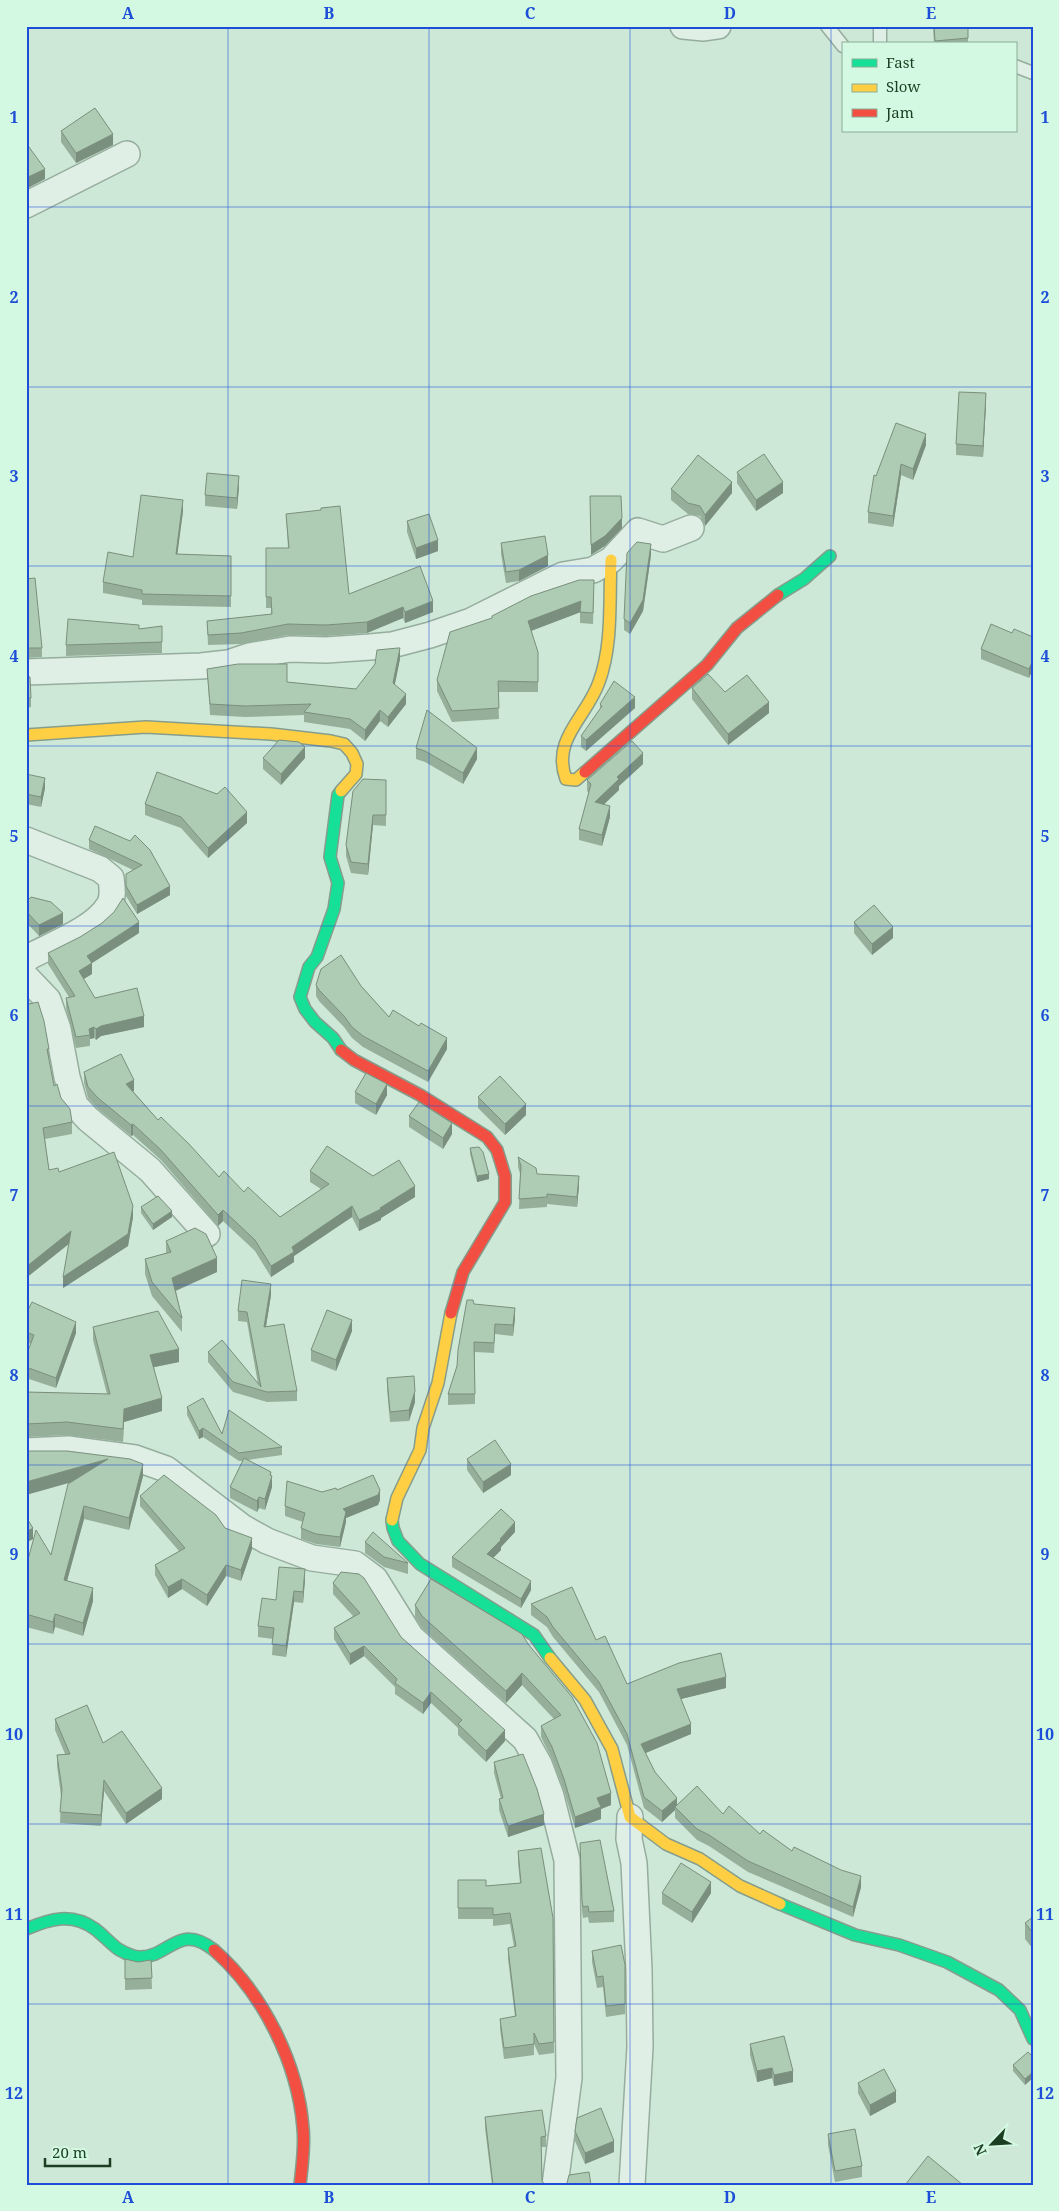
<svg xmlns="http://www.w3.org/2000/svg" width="1059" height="2211" viewBox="0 0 1059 2211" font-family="'Noto Serif',serif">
	<rect width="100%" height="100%" fill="#cde8d7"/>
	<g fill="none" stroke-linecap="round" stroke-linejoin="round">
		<g stroke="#96ad9d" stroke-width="15">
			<path id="lane" d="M827 26 843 46
				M880 44V26
				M1015 66 1033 73"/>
		</g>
		<g stroke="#96ad9d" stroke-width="28">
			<path id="street" d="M683 26 704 28 718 26
				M26 205 127 154
				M26 672 201 666 228 663 249 656 290 649 326 650 370 647 392 645 430 635 471 621 563 575 593 570 611 560 638 531 663 539 691 528
				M26 840 100 869 111 878C112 887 114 897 109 905 95 929 53 944 29 957L26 960
				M26 977 48 1000 58 1029 67 1077 75 1105 88 1119 150 1170 207 1234
				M26 1451 68 1449 135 1458 166 1469 242 1527 267 1541 312 1558 355 1564 375 1579 411 1637 525 1739 539 1764 551 1796 567 1860 569 2078 555 2185
				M630 1817 629 1839 634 1863 639 1970 640 2047 632 2185"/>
		</g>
		<g stroke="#869d8c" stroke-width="14">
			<path id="fast" d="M778 595 804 579 830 556
				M341 1050 333 1038 315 1022 305 1009 300 997 309 967 317 957 334 909 338 883 330 857 338 795 341 791
				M392 1520 393 1528 398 1541 420 1564 534 1635 550 1658
				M780 1904 855 1935 899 1945 947 1962 999 1990 1020 2010 1033 2039
				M26 1929C50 1919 72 1912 95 1929 103 1935 110 1943 118 1949 125 1953 132 1957 140 1957 170 1957 179 1922 214 1950"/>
		</g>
		<g stroke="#869d8c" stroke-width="14">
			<path id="slow" d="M26 735 146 727 271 734 331 741 344 744 352 753 357 764 356 774 341 791
				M585 772 576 780 566 779C551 739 587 717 599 682 613 644 609 600 611 560
				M392 1520 397 1498 420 1450 423 1428 438 1383 451 1313
				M550 1658 585 1700 612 1749 630 1817 666 1844 700 1859 740 1886 780 1904"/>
		</g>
		<g stroke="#869d8c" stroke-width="14">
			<path id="jam" d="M585 772 707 665 737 628 778 595
				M341 1050 354 1060 420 1095 487 1137 497 1150 505 1176V1202L463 1272 451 1313
				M214 1950C263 1993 298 2063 303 2128 305 2147 302 2166 300 2185"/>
		</g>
		<use href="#lane" stroke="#e0efe5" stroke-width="12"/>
		<use href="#street" stroke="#e0efe5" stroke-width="25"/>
		<use href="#fast" stroke="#16e098" stroke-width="11"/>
		<use href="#slow" stroke="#ffcf43" stroke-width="11"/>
		<use href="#jam" stroke="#f24e42" stroke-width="11"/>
	</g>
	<path fill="#96af9a" d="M933 26H968V44H934Z
		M61 131 113 145 76 163 61 142Z
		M986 404 983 457 956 455V444Z
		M926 445 913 480 901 475 893 527 868 523V512L876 476Z
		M737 472 783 493 756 511 737 483Z
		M239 487 237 509 205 506V495Z
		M671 489 732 493 705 526 700 516 688 514 671 500Z
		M183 511 177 554 231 556V607L142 605V600L103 593V582L133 557Z
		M286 514 349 594 433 612 405 623 403 618 367 633 326 636 288 635 241 644 208 645 207 621 271 614V608H266V548H288Z
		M407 521 438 551 416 559 407 532Z
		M501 543 548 566 519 581 506 583 501 554Z
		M651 555 643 611 630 634 624 630V619Z
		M26 579 42 648V657L26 658Z
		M594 591 593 624 580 623V612L531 631 538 652V692H498L499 719 452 722 437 691V680L492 618V616Z
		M162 626V653L66 656V645L139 629Z
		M1012 633 1033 637 1029 678 981 659V649Z
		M400 659 394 685 406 704 388 727 380 721 365 741 350 729 304 722V715L245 717 210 715 207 669 287 682 356 689Z
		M26 676 31 698V707L26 708Z
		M692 688 725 692 769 713 728 745 692 699Z
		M600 704 635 708 586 751 581 747V736L600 710Z
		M416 748 477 759 463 784 425 762 416 759Z
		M263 758H305L281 785 263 769Z
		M643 764 619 786V790L604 804 610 817 602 846 579 840V829L589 793 587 791V780Z
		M26 774 45 788 41 807 26 804Z
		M386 780V826L373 825 368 875 351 873 346 856V845Z
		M145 804 247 823 208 858 181 828 145 815Z
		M95 826 170 886V895L137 914 126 896V874L133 870 89 849V840Z
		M26 902 63 924 39 936 26 922Z
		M854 922 893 938 872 955 854 933Z
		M139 933 92 963V974L83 979 95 998 144 1027 101 1036 96 1040 94 1038 90 1039V1046L76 1048 66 1008V998L69 997 48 964V953Z
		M316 985 361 986 389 1017 447 1049 428 1082 363 1047 352 1038 344 1027 319 1001 316 996Z
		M26 994 29 1004 49 1049V1060L54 1086 61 1098 72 1122V1134L45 1139 49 1170 59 1172 133 1217 128 1246 63 1288 69 1244 26 1278Z
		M84 1072 134 1091H133L158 1120 219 1177 244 1192 280 1217 321 1189 310 1182V1171L373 1176 415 1197 381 1218V1220L359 1231 352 1217 294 1256V1262L271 1277 255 1251 223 1221 218 1226 161 1160 133 1135 131 1136 98 1109 88 1098 84 1083Z
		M355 1092 387 1095 376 1115 355 1103Z
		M478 1097 526 1115 505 1135 478 1108Z
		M409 1116 452 1134 443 1149 409 1127Z
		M470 1148 489 1179 477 1182 470 1154Z
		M518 1157 537 1174 579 1186 577 1207 547 1204V1207L519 1209 520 1174 518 1167Z
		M141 1207 172 1217 153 1230 141 1213Z
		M166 1241 217 1272 176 1291 182 1318V1332L152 1296 145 1274V1259L166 1253Z
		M271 1295 266 1327 297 1391V1401L267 1402 233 1392 208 1362V1352L258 1384 247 1322 238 1321V1311Z
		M474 1304 515 1318 513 1336 495 1334 494 1353 475 1352V1404L448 1405V1394L457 1366Z
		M26 1314 76 1333 56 1388 26 1378V1356L31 1344 26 1342Z
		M93 1327 179 1362 154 1367 162 1411 124 1422 123 1442 67 1435 26 1437V1392L107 1394 93 1340Z
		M352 1331 336 1371 311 1361V1350Z
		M387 1378 415 1402 409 1421 390 1422 387 1389Z
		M187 1407 222 1434 282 1447V1455L248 1460 271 1475 272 1487 265 1510 259 1508 257 1512 230 1498V1487L243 1461H239L203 1437 199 1439 187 1415Z
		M26 1451 143 1476 129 1530 84 1519 67 1580 93 1601 83 1636 55 1627 53 1634 26 1627V1567L51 1555 72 1482Z
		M467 1459 511 1475 483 1493 467 1470Z
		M337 1490 380 1500 378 1505 346 1518V1522L340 1547 316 1544 301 1539V1528L303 1522 285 1516V1506L322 1492Z
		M140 1496 225 1528 252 1549 241 1581 226 1576 207 1606 182 1589 168 1598 155 1575V1565L179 1551 140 1506Z
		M515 1532 501 1547V1550L493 1558 531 1590 521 1608 452 1567V1557Z
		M365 1542 408 1563V1574L384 1567 365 1553Z
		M305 1580 303 1603 294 1602 286 1657 272 1655 273 1639 258 1637V1626L276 1600Z
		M333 1583 401 1637 505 1741 486 1762 458 1735V1728L431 1703 423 1714 395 1694V1687L364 1656 350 1665 334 1639V1628L353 1616 333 1594Z
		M531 1604 596 1640 627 1684 726 1688 681 1699 691 1734 645 1753 655 1772 677 1805 723 1814 792 1851 861 1887 853 1917 748 1872 709 1846 697 1840 675 1818V1810L662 1822 644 1808 627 1745 599 1692 553 1637 547 1627 531 1615Z
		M415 1605 522 1634 611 1805 601 1809V1819L575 1828 564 1791 552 1759 541 1737V1726L554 1719 522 1685 506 1703 422 1628 415 1617Z
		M55 1719 103 1743 162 1799 126 1824 104 1791 101 1826 60 1823 61 1796 57 1766V1755L65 1754 55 1730Z
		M494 1762 544 1825 508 1837 499 1810V1799H501L494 1773Z
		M580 1843 614 1911V1922L589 1923 588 1917 583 1918 582 1911Z
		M518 1851 553 1918 554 2053 539 2055 534 2044V2055L504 2059 500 2029V2019L515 2017 508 1959V1948L514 1947 510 1924 493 1926V1919H458V1880L486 1886 520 1883 518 1862Z
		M662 1893H711L692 1923 662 1904Z
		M1033 1917V1949L1025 1939V1923Z
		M592 1951 625 1965V2014L606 2017 603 1987 597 1988 592 1962Z
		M125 1959 138 1962 151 1960 152 1989 125 1990Z
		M750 2044 793 2082 774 2086 772 2078 757 2082 750 2055Z
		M1033 2057 1025 2085 1013 2071V2065Z
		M858 2083 896 2102 870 2116 858 2093Z
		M485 2117 546 2136V2147H541L542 2181 545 2185H492L485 2128Z
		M575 2131 614 2152 585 2164 575 2141Z
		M828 2134 862 2166V2177L835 2182 828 2145Z"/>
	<path fill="#7a8f7d" d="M113 134V145L76 163V153Z
		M45 169V179L26 189V178Z
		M986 393V404L983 457V446Z
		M926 434V445L913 480V469Z
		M901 464V475L893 527V516Z
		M239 476V487L237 509V498Z
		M732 482V493L705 526V515Z
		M783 482V493L756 511V500Z
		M183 500V511L176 565V554Z
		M622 518V528L605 546 591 555V545Z
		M438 540V551L416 559V548Z
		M651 544V555L643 611 630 634V623Z
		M548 555V566L519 581V570Z
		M433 601V612L405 623V612Z
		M581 601V612L528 632V621Z
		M403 607V618L367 633V622Z
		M400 648V659L393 694V683Z
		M1033 660V669L1029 678V669Z
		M406 694V704L388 727V717Z
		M635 697V708L586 751V740Z
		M769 702V713L728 745V734Z
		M380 710V721L365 741V730Z
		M305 747V758L281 785V774Z
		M477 748V759L463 784V773Z
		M643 753V764L619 786V790L595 813V802L617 777Z
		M45 778V788L41 807V797Z
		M610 806V817L602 846V835Z
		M247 812V823L208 858V848Z
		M373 815V825L368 875V864Z
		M170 886V895L137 914V905Z
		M63 913V924L39 936V925Z
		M139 922V933L92 963V974L79 982V971L87 956Z
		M893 927V938L872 955V944Z
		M144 1016V1027L101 1036 96 1040V1029L101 1026Z
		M94 1027V1038L90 1039 89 1029Z
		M447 1038V1049L428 1082V1071Z
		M134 1080V1091L126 1095V1084Z
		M387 1084V1095L376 1115V1104Z
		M526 1104V1115L505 1135V1124Z
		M452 1123V1134L443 1149V1138Z
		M133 1124V1135L131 1136V1125Z
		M489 1174V1179L477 1182V1176Z
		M579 1176V1186L577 1207V1197Z
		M415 1186V1197L381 1218V1220L359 1231V1220Z
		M133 1206V1217L128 1246 63 1288V1277Z
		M352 1206V1217L294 1256V1262L271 1277V1266L292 1247Z
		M223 1210V1221L218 1226V1215Z
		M172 1211V1217L153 1230V1224Z
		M71 1231V1242L26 1278V1267Z
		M217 1258V1272L172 1292V1278Z
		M271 1284V1295L264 1338V1327Z
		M515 1308V1318L513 1336V1325Z
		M352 1320V1331L336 1371V1360Z
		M76 1322V1333L56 1388V1378Z
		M179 1349V1362L150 1368V1355Z
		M415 1391V1402L409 1421V1410Z
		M162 1398V1411L124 1422 123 1442 124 1409Z
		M203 1428V1437L199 1439V1431Z
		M108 1459V1472L26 1495V1482Z
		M143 1464V1476L129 1530V1518Z
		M511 1464V1475L483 1493V1482Z
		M271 1472V1480L272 1476V1487L265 1510V1499L270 1475Z
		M380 1490V1500L378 1505 346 1518V1522L340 1547V1537L343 1509Z
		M259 1497V1508L257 1512V1501Z
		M84 1506V1519L64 1592V1580Z
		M515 1522V1532L501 1547V1550L487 1564V1554Z
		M33 1528V1539L26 1543V1532Z
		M252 1538V1549L241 1581V1570Z
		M226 1565V1576L207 1606V1595Z
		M305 1569V1580L303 1603V1592Z
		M182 1579V1589L168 1598V1587Z
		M531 1581V1590L521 1608V1599Z
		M93 1588V1601L83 1636V1623Z
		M294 1591V1602L286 1657V1646Z
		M55 1614V1627L53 1634V1622Z
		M364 1646V1656L350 1665V1654Z
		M522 1673V1685L506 1703V1691Z
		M726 1677V1688L677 1700V1689Z
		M431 1692V1703L423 1714V1703Z
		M691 1724V1734L641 1755V1744Z
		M505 1730V1741L486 1762V1751Z
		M104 1780V1791L101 1826V1815Z
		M162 1788V1799L126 1824V1813Z
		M611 1793V1805L601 1809V1819L575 1828V1817L597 1798Z
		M677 1798V1809L675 1807V1810L662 1822V1811Z
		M544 1814V1825L508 1837V1826Z
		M861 1876V1887L853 1917V1907Z
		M711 1882V1893L692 1923V1912Z
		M772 2068V2078L757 2082V2071Z
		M793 2071V2082L774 2086V2075Z
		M1033 2072V2078L1025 2085V2079Z
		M896 2091V2102L870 2116V2105Z
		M614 2141V2152L585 2164V2153Z"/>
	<path fill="#aeccb3" stroke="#7a8f7d" d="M934 26H968V38L935 41Z
		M95 108 113 134 76 153 61 131Z
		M26 143 45 169 26 178Z
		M959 392 986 393 983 446 956 444Z
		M896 423 926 434 913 469 901 464 893 516 868 512 874 475 876 476Z
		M764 454 783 482 756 500 737 472Z
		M698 455 732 482 705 515 700 506 688 503 671 489Z
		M207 473 239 476 237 498 205 495Z
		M141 495 183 500 176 554 231 556V596L142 594V590L103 582 108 552 133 557Z
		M590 496H621L622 518 605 536 591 545Z
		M340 506 349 594 420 566 433 601 405 612 403 607 367 622 326 625 288 624 241 633 208 635 207 621 272 614 271 597H266V548H289L286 514 321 510V508Z
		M429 514 438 540 416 548 407 521Z
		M545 536 548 555 519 570 506 572 501 543Z
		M637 542 651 544 643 600 630 623 624 619 627 553Z
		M35 578 42 648H26V579Z
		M579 580H594L593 613 580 612 581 601 528 621 538 652V682L498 681 499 708 452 711 437 680 450 632 492 618V616L531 596Z
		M68 619 139 625V629L162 626V642L66 645Z
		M991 624 1012 633 1014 629 1033 637V660L1029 669 981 649Z
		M398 648H400L393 683 406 694 388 717 380 710 365 730 350 719 304 712 311 704 245 706 210 704 207 669 238 664H287V682L356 689 375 664 377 650Z
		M708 674 725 692 747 675 769 702 728 734 692 688Z
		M26 676 30 677 31 698H26Z
		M614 681 635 697 586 740 581 736 602 706 600 704Z
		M427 710 477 748 463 773 425 751 416 748Z
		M279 740 299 742 305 747 281 774 263 758Z
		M632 741 643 753 617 777 619 779 595 802 610 806 602 835 579 829 591 784 587 780Z
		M157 772 217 794 225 787 247 812 208 848 181 817 145 804Z
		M26 774 45 778 41 797 26 794Z
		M363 779 386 780V815H373L368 864 351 862 346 845 353 791Z
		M95 826 130 841 135 835 150 850 170 886 137 905 126 886V874L142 865 89 840Z
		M31 897 51 902 63 913 39 925 26 911V902Z
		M123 898 139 922 87 956 92 963 79 971 95 998 137 988 144 1016 101 1026 96 1029 94 1027 89 1029 90 1035 76 1037 66 998 75 996 48 953 80 937 102 923 114 912Z
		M874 905 893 927 872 944 854 922Z
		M341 955 361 986 389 1017 393 1010 419 1026 421 1023 447 1038 428 1071 363 1036 352 1027 344 1016 319 990 316 985 321 969Z
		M26 994 29 1004 38 1002 44 1021 49 1049H47L54 1086 57 1084 61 1098 70 1109 72 1122 43 1128 49 1170 58 1168 59 1172 114 1152 133 1206 128 1234 63 1277 71 1231 26 1267Z
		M121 1054 134 1080 126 1084 158 1120 161 1117 189 1144 219 1177 224 1171 244 1192 248 1187 280 1217 329 1184 310 1171 327 1146 373 1176 399 1160 415 1186 380 1208 381 1209 359 1220 352 1206 292 1247 294 1252 271 1266 255 1240 223 1210 218 1215 161 1150 133 1124 131 1125 98 1098 88 1087 84 1072Z
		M366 1073 387 1084 376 1104 355 1092Z
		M500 1076 526 1104 505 1124 478 1097Z
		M419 1102 452 1123 443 1138 409 1116Z
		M479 1147 483 1152 489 1174 477 1176 470 1148Z
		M518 1157 536 1168 537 1174 579 1176 577 1197 547 1194V1197L519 1199 521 1166Z
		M158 1196 172 1211 153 1224 141 1207Z
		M195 1228 206 1234 217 1258 172 1278 182 1318 152 1282 145 1259 171 1252 166 1241Z
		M242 1280 271 1284 264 1327 284 1324 297 1391 267 1392 233 1382 208 1352 222 1340 261 1387 247 1312 238 1311Z
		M467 1300H473L474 1304 515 1308 513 1325 495 1324 494 1343 474 1342 475 1394H448L457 1366 458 1350Z
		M32 1302 76 1322 56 1378 26 1367V1356L34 1335 26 1332V1314Z
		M327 1310 352 1320 336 1360 311 1350Z
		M158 1311 179 1349 150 1355 162 1398 124 1409 123 1429 67 1422 26 1424V1392L110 1394 93 1327Z
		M414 1376 415 1391 409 1410 390 1412 387 1378Z
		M203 1398 222 1434 229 1410 282 1447 239 1453 203 1428 199 1431 187 1407Z
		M495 1440 511 1464 483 1482 467 1459Z
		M26 1451H67L130 1459 143 1464 129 1518 84 1506 64 1580 93 1588 83 1623 55 1614 53 1622 26 1614V1567L36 1530 51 1555 68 1484 108 1459 26 1482Z
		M244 1458 271 1472 270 1475 272 1476 265 1499 259 1497 257 1501 230 1487Z
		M164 1475 216 1515 225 1528 252 1538 241 1570 226 1565 207 1595 182 1579 168 1587 155 1565 185 1548 140 1496Z
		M373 1475 380 1490 378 1495 343 1509 346 1512 340 1537 316 1534 301 1528 305 1513 285 1506 287 1481 322 1492 336 1488 337 1490Z
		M501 1509 515 1522 500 1539 501 1540 487 1554 531 1581 521 1599 452 1557Z
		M26 1517 33 1528 26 1532Z
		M373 1532 408 1563 384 1557 365 1542Z
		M279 1567 305 1569 303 1592 294 1591 286 1646 272 1644 274 1628 258 1626 262 1598 276 1600Z
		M341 1572 359 1574 364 1578 401 1637 505 1730 486 1751 458 1724 462 1720 431 1692 423 1703 395 1683 397 1679 364 1646 350 1654 334 1628 360 1613 333 1583Z
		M431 1579 522 1634 528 1644 572 1697 597 1743 611 1793 597 1798 601 1807 575 1817 564 1779 552 1747 541 1726 561 1715 522 1673 506 1691 422 1616 415 1605Z
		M572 1587 596 1640 605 1636 627 1684 679 1663 721 1653 726 1677 677 1689 691 1724 641 1744 655 1772 677 1798 662 1811 644 1797 627 1734 599 1682 553 1627 547 1617 531 1604Z
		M87 1705 103 1743 122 1731 162 1788 126 1813 104 1780 101 1815 60 1812 62 1789 57 1755 70 1754 55 1719Z
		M523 1754 537 1789 544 1814 508 1826 499 1799 503 1798 494 1762Z
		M697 1786 723 1814 729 1806 760 1834 763 1830 792 1851 794 1847 841 1870 861 1876 853 1907 748 1861 709 1835 697 1829 675 1807Z
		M600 1840 614 1911 589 1912 588 1906 583 1907 582 1901 580 1843Z
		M541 1848 553 1918 554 2042 539 2044 534 2033V2044L504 2048 500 2019 516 2016 508 1948 516 1946 510 1913 493 1915V1908H458V1880H486V1886L521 1883 518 1851Z
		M681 1863 711 1882 692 1912 662 1893Z
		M1033 1917V1933L1025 1923Z
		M621 1945 625 1965V2004L606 2006 603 1976 597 1977 592 1951Z
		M125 1959 138 1962 151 1960 152 1978 125 1979Z
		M784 2036 793 2071 774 2075 772 2068 757 2071 750 2044Z
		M1028 2052 1033 2057V2072L1025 2079 1013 2065Z
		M884 2069 896 2091 870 2105 858 2083Z
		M601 2108 614 2141 585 2153 575 2131 577 2118Z
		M542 2110 546 2136 541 2137 542 2181 545 2185H493L485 2117Z
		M855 2129 862 2166 835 2171 828 2134Z
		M928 2156 963 2185H905Z
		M589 2172 591 2185H564L567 2183 569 2175Z"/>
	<path fill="none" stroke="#1d4ed8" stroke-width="1" stroke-opacity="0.55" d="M228 26V2185M429 26V2185M630 26V2185M831 26V2185M26 207H1033M26 387H1033M26 566H1033M26 746H1033M26 926H1033M26 1106H1033M26 1285H1033M26 1465H1033M26 1644H1033M26 1824H1033M26 2004H1033"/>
	<rect width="1059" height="2211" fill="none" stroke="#d3f9e2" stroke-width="55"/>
	<rect x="842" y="42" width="175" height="90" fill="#d3f9e2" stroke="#8aae95"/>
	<rect x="852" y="59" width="25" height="8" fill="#16e098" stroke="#8aae95"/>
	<text x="886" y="68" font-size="15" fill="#1d3e22">Fast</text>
	<rect x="852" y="84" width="25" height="8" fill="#ffcf43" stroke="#8aae95"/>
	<text x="886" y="92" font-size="15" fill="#1d3e22">Slow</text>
	<rect x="852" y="109" width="25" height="8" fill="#f24e42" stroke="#8aae95"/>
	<text x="886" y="118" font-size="15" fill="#1d3e22">Jam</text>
	<g transform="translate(992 2144) rotate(245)" stroke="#d3f9e2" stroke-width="4" paint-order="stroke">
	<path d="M0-4L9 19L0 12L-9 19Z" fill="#1d3e22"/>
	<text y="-8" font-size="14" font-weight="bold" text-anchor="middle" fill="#1d3e22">N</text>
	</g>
	<path d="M45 2158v8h65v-8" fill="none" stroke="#1d3e22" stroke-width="2.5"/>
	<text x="52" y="2158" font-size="15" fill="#1d3e22" stroke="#d3f9e2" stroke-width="4" paint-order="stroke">20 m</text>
	<rect x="28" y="28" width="1004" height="2156" fill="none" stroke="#1d4ed8" stroke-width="2"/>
	<g font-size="16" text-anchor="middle" font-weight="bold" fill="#1d4ed8">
		<text x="128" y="19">A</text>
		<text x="329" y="19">B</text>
		<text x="530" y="19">C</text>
		<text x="730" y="19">D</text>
		<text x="931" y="19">E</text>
		<text x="14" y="123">1</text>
		<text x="1045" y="123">1</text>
		<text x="14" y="303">2</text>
		<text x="1045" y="303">2</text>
		<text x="14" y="482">3</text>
		<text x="1045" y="482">3</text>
		<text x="14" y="662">4</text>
		<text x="1045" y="662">4</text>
		<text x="14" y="842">5</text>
		<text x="1045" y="842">5</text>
		<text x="14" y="1021">6</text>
		<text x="1045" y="1021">6</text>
		<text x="14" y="1201">7</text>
		<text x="1045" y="1201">7</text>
		<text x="14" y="1381">8</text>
		<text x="1045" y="1381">8</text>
		<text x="14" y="1560">9</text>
		<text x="1045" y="1560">9</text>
		<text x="14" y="1740">10</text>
		<text x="1045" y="1740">10</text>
		<text x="14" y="1920">11</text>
		<text x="1045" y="1920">11</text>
		<text x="14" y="2099">12</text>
		<text x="1045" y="2099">12</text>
		<text x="128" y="2203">A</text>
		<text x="329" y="2203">B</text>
		<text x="530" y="2203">C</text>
		<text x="730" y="2203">D</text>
		<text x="931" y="2203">E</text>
	</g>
</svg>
